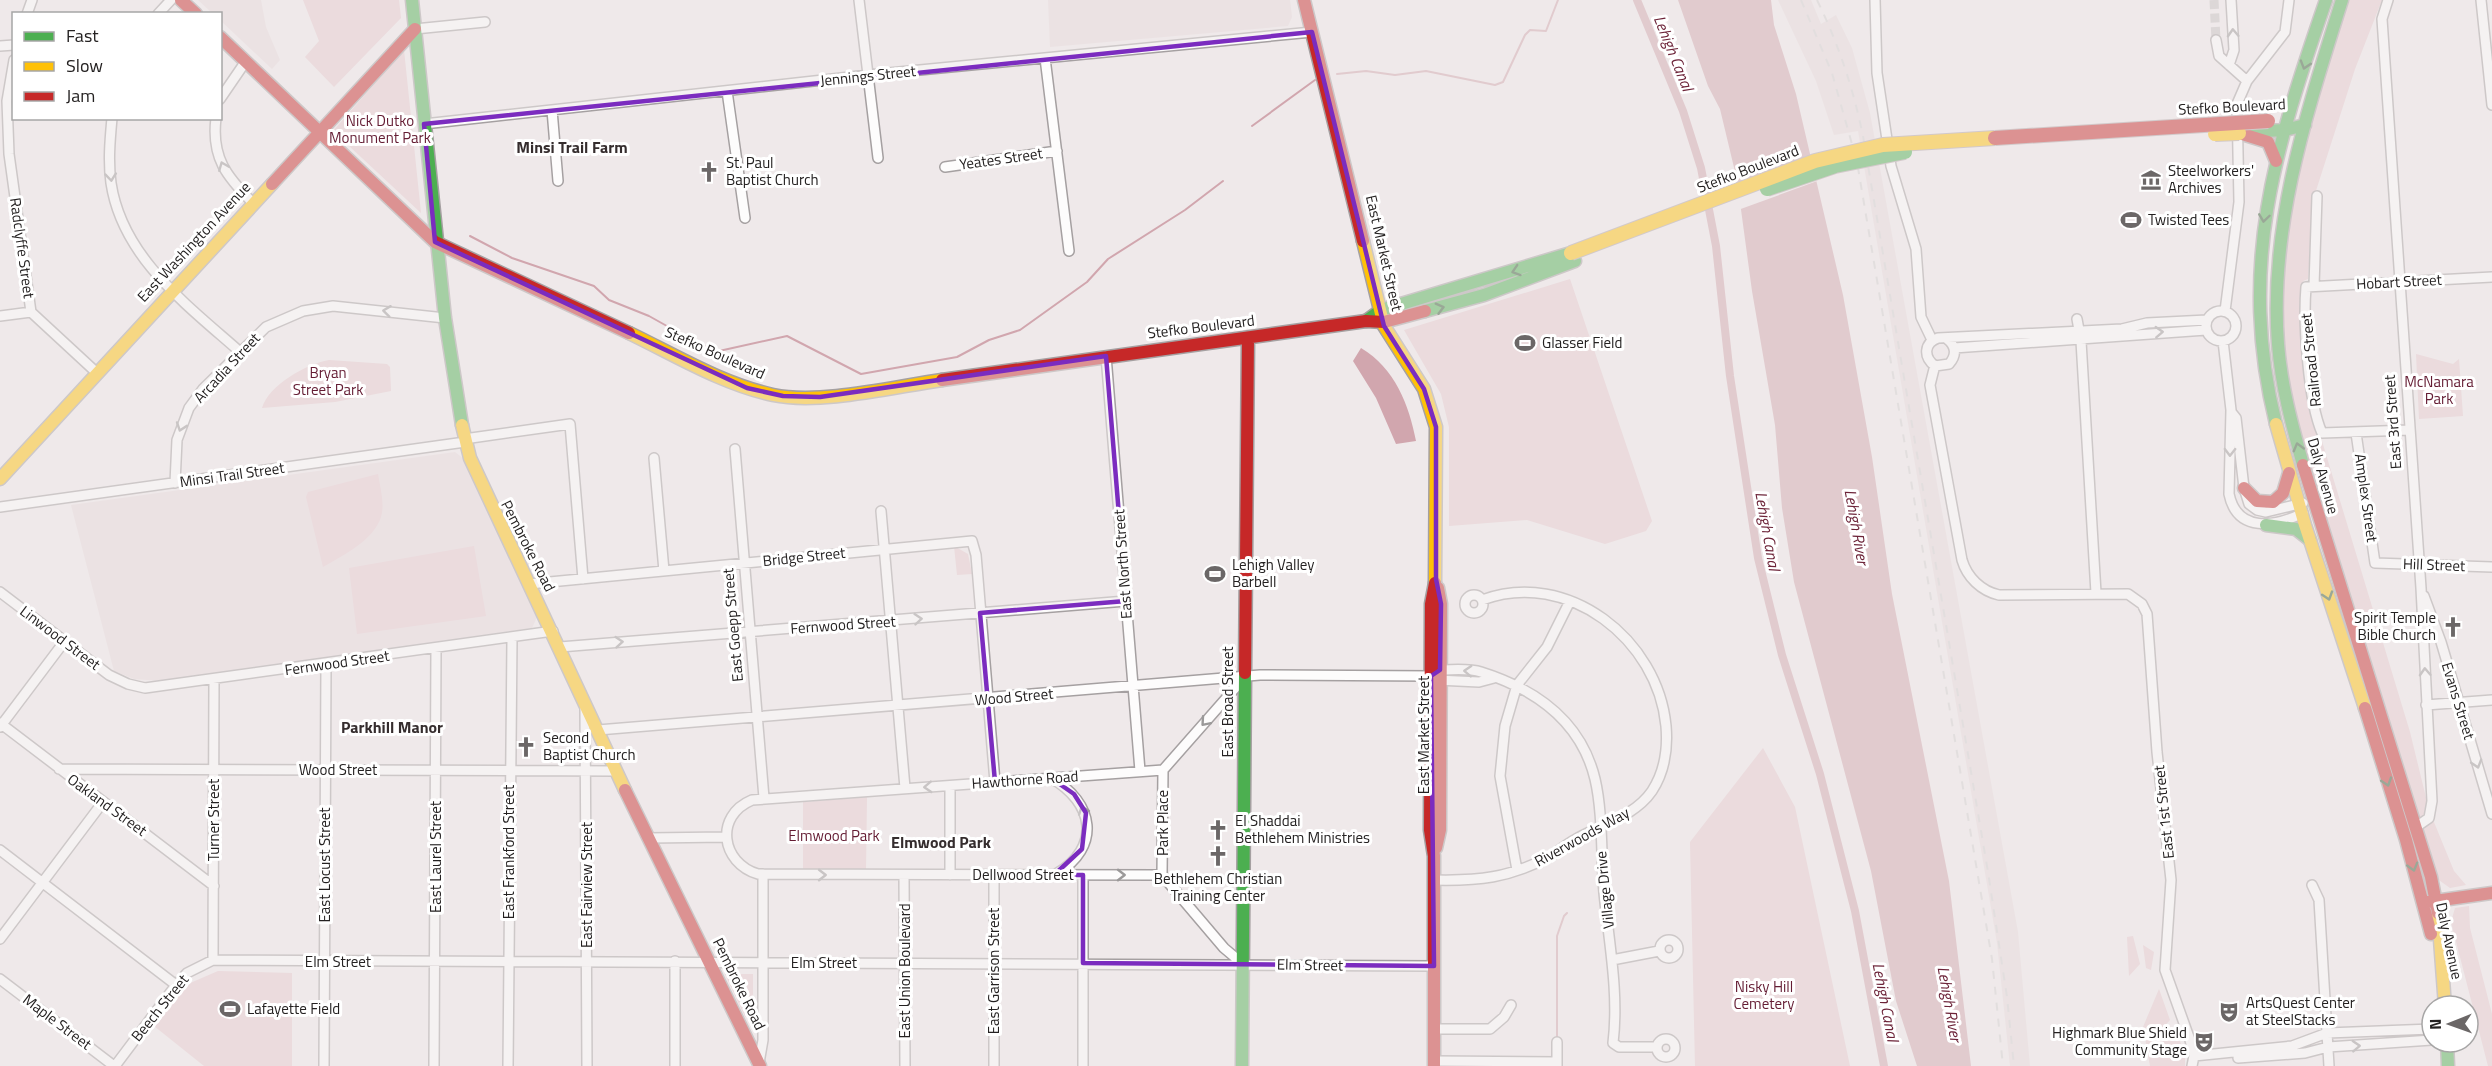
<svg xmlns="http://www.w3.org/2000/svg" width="2492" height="1066" viewBox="0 0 2492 1066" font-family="'Titillium Web',sans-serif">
	<rect width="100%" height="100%" fill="#efe9ea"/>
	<path fill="#e7d9dc" d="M198 0H261L266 27 280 60 272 69 221 21 220 14 212 13Z
		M1048 0H1290L1292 17 1288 26 1050 47Z
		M1778 0H1811L1821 24 1836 15 1852 48 1870 113 2018 932 2030 1066H2010L1997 943 1858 131 1834 135 1816 81Z
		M455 452 464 459 537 617 532 628 161 681 134 679 114 671 71 505Z"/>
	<path fill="#e6c9ce" d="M303 0H399L401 18 334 87 305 57 319 41Z
		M2349 0H2382L2355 69 2313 200 2308 279 2303 281 2302 307 2315 418 2410 732 2429 810 2454 871 2466 885 2450 888 2436 878C2407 785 2378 692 2349 599 2312 481 2269 364 2284 238 2294 156 2324 78 2349 0Z
		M404 50 421 213 333 131Z
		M1570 279 1652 521 1646 531 1605 544 1527 520 1449 526V427L1441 394 1404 330Z
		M2416 354 2453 364 2459 359 2463 416 2419 419Z
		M329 360 387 364 390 367 391 391 335 402 262 408C269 385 306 364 329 360Z
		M378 474C380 487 385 504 381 517 373 541 343 555 323 567L306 497 308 492Z
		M474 546 486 616 357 634 349 568Z
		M954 546 968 554 972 574 957 575Z
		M1763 748 1795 807 1850 1066H1695L1690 842Z
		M867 797 866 869H803V802Z
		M2469 906 2470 928 2492 1014V1066H2488L2451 922 2455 908Z
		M2133 936 2140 964 2129 976 2127 937Z
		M2143 945 2154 952 2151 970 2146 968Z
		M218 971 292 973V1066H204L154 1026 188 984Z
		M725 974H753V1015L750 1017H745Z
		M2159 989 2170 1020 2161 1030 2164 1035 2175 1029 2185 1054V1066H2150L2143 1027Z"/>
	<path fill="#d1a6ae" d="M1678 0H1771L1774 25 1796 94 1843 295 1872 457 1892 594 1949 881 1971 1066H1917L1896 1001 1871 871 1794 582 1782 508 1775 425 1752 291 1737 180 1720 109 1708 86Z
		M1361 348C1395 368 1409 405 1416 441L1396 444 1376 398 1353 361Z"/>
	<path fill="#efe9ea" d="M1814 156 1820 180 1738 210 1735 186Z"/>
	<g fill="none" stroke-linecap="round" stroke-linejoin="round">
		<path stroke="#d1a6ae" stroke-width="2" d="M1337 74 1366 71 1395 75 1426 71 1495 85 1503 82 1525 35 1530 30 1546 31 1558 0
			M1252 126 1315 80
			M470 236 512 258 594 286 609 300 649 316 699 344 719 351 787 336 861 374 957 357 989 340 1020 330 1087 282 1108 259 1185 210 1223 181
			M1557 1039V936L1564 916 1567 913"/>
		<path stroke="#d1a6ae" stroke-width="8" d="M1637 0 1683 111 1701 168 1716 246 1730 376 1758 558 1782 655 1820 774 1855 911 1884 1066"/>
		<path stroke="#c6c1c2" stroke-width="9" stroke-dasharray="9 4.5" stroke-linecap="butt" d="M2214 0 2216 40"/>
		<g stroke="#a5a0a1" stroke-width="12">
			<path id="street" d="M859 0 878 158
				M1875 0 1877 73 1891 166 1916 249 1921 317 1932 340
				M2388 0 2382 19 2421 588 2432 801 2429 818 2416 827
				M2481 0 2492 105
				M27 14 32 0
				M158 14 171 0
				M415 29 485 22
				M2216 40 2219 56 2247 81
				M0 46 14 45
				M1045 58 1069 251
				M14 60 7 101 9 154 31 312 97 373
				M2229 65 2234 50 2231 0
				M727 91 745 218
				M220 99 246 61
				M552 110 558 181
				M112 118C110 140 108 161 111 183 122 257 187 305 239 351
				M216 118C211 158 227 177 253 203
				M424 124 868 75 1312 32
				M945 167 1057 151
				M2314 286 2317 196
				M2206 326a15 15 0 1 1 30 0a15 15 0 1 1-30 0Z
				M2225 311 2239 202 2237 104 2247 81 2285 32 2289 0
				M0 316 31 312
				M2077 319 2081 341 2096 593
				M1947 339C1956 346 1957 355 1949 364L1935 366C1923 357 1924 343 1938 338L2122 329 2147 323 2207 320
				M2223 341 2231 410 2229 494C2237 533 2275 527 2303 513
				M1954 348 2206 330
				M1106 356 1140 771
				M1935 365 1930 385 1962 560C1967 577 1981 591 1999 595L2128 594 2142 604 2147 614 2157 752 2171 880 2165 970 2190 1040 2194 1056 2192 1066
				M2232 413 2236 418 2244 488 2249 504 2257 510 2266 512 2303 503
				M2410 430 2322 433C2308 401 2303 322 2306 287L2492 277
				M2356 433 2375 563 2492 567
				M464 439 570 424 583 579
				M735 449 764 798
				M654 458 664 571
				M175 483 177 440 189 408 203 389 266 327 303 311 333 306 445 318
				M0 507 465 442
				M881 511 905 788
				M529 584 972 541 976 555 995 782
				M0 592 109 675 128 684 145 688 553 631
				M1465 604a9 9 0 1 1 18 0a9 9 0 1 1-18 0Z
				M2424 596 2441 642 2492 814
				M560 647 1126 601
				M1436 673 1440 670C1453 670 1469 668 1481 672 1535 689 1581 721 1595 779 1603 813 1601 857 1604 893 1609 943 1619 993 1613 1043L1619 1047H1657
				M1437 680 1479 682 1494 678
				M2426 705 2492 700
				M585 707 587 1066
				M0 723 214 886
				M0 727 64 642
				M598 730 1260 675 1431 676
				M59 769 616 771
				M1051 778C1094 802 1102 847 1056 874
				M649 838 726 837
				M0 850 176 985
				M1517 870 1500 776 1505 726 1517 685 1547 647 1570 601
				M904 875 905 1066
				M950 875V786
				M1083 875V1066
				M1162 875 1163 770
				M994 876V1066
				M1434 880C1479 881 1508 878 1549 857 1558 852 1566 844 1576 839 1601 825 1635 816 1652 791 1665 771 1668 749 1666 726 1658 640 1568 568 1482 600
				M2312 885 2319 900 2329 1066
				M0 939 103 802
				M1660 949a9 9 0 1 1 18 0a9 9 0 1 1-18 0Z
				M213 960 214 680
				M1612 960 1659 951
				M1243 964 1224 948 1162 875 758 874C721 863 714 816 752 800L1163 770 1244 678
				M0 979 114 1066
				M1435 1029H1490L1504 1017 1511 1005
				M1657 1048a9 9 0 1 1 18 0a9 9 0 1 1-18 0Z
				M1557 1042V1066
				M2194 1056 2292 1046 2327 1033 2432 1029
				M2238 1058 2305 1053 2328 1047 2432 1040
				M1435 1061 1557 1062
				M759 1063 763 1040V874
				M115 1066 176 985 187 973 213 960 1434 966
				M324 1066 326 664
				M434 1066 436 648
				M508 1066 512 639
				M675 1066V961"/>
		</g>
		<g stroke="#a5a0a1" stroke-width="15">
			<path id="fast" d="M412 0 445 318 462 425
				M2245 132 2285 130 2305 125
				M1425 311 1484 295 1575 261
				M1366 321 1381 310 1571 253
				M2276 424C2237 267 2275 148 2326 0
				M2303 465C2292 425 2281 385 2278 344 2269 225 2307 112 2342 0
				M2266 525 2296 529 2310 540
				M2447 1042 2448 1066
				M1242 1066 1245 673"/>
		</g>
		<g stroke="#a5a0a1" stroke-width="15">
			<path id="slow" d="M1363 241 1384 326 1424 389 1436 427 1435 583
				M629 333C675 355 722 384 773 395 820 405 893 387 942 380
				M2276 424 2305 525 2365 708
				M462 425 470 458 625 790
				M0 479 272 184
				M2438 913 2445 1006"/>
		</g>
		<g stroke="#a5a0a1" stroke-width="15">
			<path id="jam" d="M181 0 196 14
				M1304 0 1363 241
				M220 37 435 242 629 333
				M2239 133 2268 142 2276 161
				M272 184 415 29
				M942 380 1366 321 1384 322 1425 311
				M2303 465 2431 877 2438 913
				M2244 488 2257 501 2273 502 2283 493 2289 473
				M1245 673 1248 338
				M2365 708 2406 840 2431 934
				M625 790 760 1066
				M1436 848 1440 830 1441 604 1438 588
				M2428 902 2492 893
				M1434 1066V856L1430 830 1431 604 1435 583"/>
		</g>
		<use href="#street" stroke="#fdfcfc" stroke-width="9"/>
		<use href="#fast" stroke="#4caf50" stroke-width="12"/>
		<use href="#slow" stroke="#ffc107" stroke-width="12"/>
		<use href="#jam" stroke="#c62828" stroke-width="12"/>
		<path stroke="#d3d1d1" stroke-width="2" stroke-dasharray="8 8" stroke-linecap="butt" d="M1801 0 1832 73 1857 162 1992 959 2003 1066
			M1817 0C1839 45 1853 88 1863 136L1988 872 2007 997 2014 1066"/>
		<g stroke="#b0a3a5" stroke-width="16" stroke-linecap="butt">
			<path id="fast-bridge" d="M1767 189 1835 166 1905 152"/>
		</g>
		<g stroke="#b0a3a5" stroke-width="16" stroke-linecap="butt">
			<path id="slow-bridge" d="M2215 134 2239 133
				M1571 253 1815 161 1883 145 1995 138"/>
		</g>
		<g stroke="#b0a3a5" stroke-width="16" stroke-linecap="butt">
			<path id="jam-bridge" d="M1995 138 2268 121"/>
		</g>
		<use href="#fast-bridge" stroke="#4caf50" stroke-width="14"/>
		<use href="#slow-bridge" stroke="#ffc107" stroke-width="14"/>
		<use href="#jam-bridge" stroke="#c62828" stroke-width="14"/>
	</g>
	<defs><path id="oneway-chevron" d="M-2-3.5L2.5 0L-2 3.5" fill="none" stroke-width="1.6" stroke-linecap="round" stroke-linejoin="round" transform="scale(1.5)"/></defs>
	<g stroke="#9b9999">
		<use href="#oneway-chevron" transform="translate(2233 33) rotate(-93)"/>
		<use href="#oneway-chevron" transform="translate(223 166) rotate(-112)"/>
		<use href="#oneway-chevron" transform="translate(111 177) rotate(84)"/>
		<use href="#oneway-chevron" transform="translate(387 311) rotate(-173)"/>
		<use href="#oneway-chevron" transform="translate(2159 332) rotate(-3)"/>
		<use href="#oneway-chevron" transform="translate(181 427) rotate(109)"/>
		<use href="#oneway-chevron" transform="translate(2230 452) rotate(91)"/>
		<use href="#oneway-chevron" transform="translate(918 619) rotate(-5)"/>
		<use href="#oneway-chevron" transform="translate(619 642) rotate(-5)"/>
		<use href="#oneway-chevron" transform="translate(1468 671) rotate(-177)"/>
		<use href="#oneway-chevron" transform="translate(2425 672) rotate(-93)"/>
		<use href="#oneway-chevron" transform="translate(1205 722) rotate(131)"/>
		<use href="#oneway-chevron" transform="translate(2477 764) rotate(73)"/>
		<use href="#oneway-chevron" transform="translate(928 787) rotate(177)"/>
		<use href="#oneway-chevron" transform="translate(1083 810) rotate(-110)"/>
		<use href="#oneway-chevron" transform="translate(822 875)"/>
		<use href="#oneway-chevron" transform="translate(1121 875)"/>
		<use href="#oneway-chevron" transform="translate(2356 1046) rotate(-3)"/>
	</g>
	<g stroke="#345a34">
		<use href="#oneway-chevron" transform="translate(2305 65) rotate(107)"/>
		<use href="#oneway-chevron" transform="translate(2264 218) rotate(98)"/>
		<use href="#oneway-chevron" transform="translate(1516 271) rotate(162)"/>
		<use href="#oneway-chevron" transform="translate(1440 308) rotate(-15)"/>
		<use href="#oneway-chevron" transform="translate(2298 447) rotate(-105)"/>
		<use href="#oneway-chevron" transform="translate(2328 596) rotate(72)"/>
		<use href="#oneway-chevron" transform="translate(2387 782) rotate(72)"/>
		<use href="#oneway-chevron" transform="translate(2413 867) rotate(74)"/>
	</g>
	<path d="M0 0H2492V1066H0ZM1312 32 1384 326 1424 389 1436 427V579L1441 604 1440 670 1431 676 1434 966 1083 963V875H1054L1082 849 1086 813 1074 794 1051 778 995 782 980 613 1126 601 1106 356 820 397 783 396 747 388 435 242 424 124Z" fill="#efe9ea" fill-opacity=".55" fill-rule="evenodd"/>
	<path fill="none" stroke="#7b2cbf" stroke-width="4.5" stroke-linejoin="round" d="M1312 32 1384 326 1424 389 1436 427V579L1441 604 1440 670 1431 676 1434 966 1083 963V875H1054L1082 849 1086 813 1074 794 1051 778 995 782 980 613 1126 601 1106 356 820 397 783 396 747 388 435 242 424 124Z"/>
	<defs>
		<g id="church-bare" transform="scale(1.62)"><path d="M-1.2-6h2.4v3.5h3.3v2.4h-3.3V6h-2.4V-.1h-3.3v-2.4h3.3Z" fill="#6b6767" stroke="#fff" stroke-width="2.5" paint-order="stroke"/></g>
		<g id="museum-bare" transform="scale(1.62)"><path d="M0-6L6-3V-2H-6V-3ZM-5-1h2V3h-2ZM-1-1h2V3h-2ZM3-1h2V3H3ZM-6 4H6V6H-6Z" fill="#6b6767" stroke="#fff" stroke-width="2.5" paint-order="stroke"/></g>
		<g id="stadium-bare" transform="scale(1.62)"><path d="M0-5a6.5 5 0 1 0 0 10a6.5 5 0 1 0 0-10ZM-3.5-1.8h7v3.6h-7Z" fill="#6b6767" stroke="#fff" stroke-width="2.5" paint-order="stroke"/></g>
		<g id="theatre-bare" transform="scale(1.62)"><path d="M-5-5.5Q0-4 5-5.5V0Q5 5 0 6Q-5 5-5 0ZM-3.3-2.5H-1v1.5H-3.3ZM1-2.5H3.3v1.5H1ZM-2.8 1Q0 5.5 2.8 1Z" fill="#6b6767" stroke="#fff" stroke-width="2.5" paint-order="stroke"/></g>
	</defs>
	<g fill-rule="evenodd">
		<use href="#church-bare" x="709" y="172"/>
		<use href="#museum-bare" x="2151" y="180"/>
		<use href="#stadium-bare" x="2131" y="220"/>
		<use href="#stadium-bare" x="1525" y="343"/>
		<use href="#stadium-bare" x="1215" y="574"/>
		<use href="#church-bare" x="2453" y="627"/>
		<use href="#church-bare" x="526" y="747"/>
		<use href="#church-bare" x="1218" y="830"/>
		<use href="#church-bare" x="1218" y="856"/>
		<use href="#stadium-bare" x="230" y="1009"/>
		<use href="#theatre-bare" x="2229" y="1012"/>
		<use href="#theatre-bare" x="2204" y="1042"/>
	</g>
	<g text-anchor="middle" stroke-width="6" stroke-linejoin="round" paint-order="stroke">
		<g font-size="15" fill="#242121" stroke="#fff">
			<text transform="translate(868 76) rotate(-6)" y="5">Jennings Street</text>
			<text transform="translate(2232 107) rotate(-3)" y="5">Stefko Boulevard</text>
			<text transform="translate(1001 159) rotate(-8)" y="5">Yeates Street</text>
			<text transform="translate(1748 169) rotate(-21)" y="5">Stefko Boulevard</text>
			<text transform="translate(194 242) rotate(-47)" y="5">East Washington Avenue</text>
			<text transform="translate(22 248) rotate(82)" y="5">Radclyffe Street</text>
			<text transform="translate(1384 253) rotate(77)" y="5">East Market Street</text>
			<text transform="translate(2399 282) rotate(-3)" y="5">Hobart Street</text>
			<text transform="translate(1201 327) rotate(-7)" y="5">Stefko Boulevard</text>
			<text transform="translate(715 353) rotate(24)" y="5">Stefko Boulevard</text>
			<text transform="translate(2311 360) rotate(-96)" y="5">Railroad Street</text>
			<text transform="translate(227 368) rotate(-47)" y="5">Arcadia Street</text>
			<text transform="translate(2393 422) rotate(-94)" y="5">East 3rd Street</text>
			<text transform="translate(232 475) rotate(-8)" y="5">Minsi Trail Street</text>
			<text transform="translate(2323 476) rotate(74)" y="5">Daly Avenue</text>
			<text transform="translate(2366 498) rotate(82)" y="5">Amplex Street</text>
			<text transform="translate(528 546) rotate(63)" y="5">Pembroke Road</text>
			<text transform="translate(804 557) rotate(-6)" y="5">Bridge Street</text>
			<text transform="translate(1123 564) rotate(-94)" y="5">East North Street</text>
			<text transform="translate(2434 565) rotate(2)" y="5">Hill Street</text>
			<text transform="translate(733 625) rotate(-95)" y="5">East Goepp Street</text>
			<text transform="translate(843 625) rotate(-4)" y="5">Fernwood Street</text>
			<text transform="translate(60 638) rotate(37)" y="5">Linwood Street</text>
			<text transform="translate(337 663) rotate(-8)" y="5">Fernwood Street</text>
			<text transform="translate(1014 697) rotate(-5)" y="5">Wood Street</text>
			<text transform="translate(2458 701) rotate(73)" y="5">Evans Street</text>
			<text transform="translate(1228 702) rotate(-90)" y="5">East Broad Street</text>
			<text transform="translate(1424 735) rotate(-90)" y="5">East Market Street</text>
			<text x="338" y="775">Wood Street</text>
			<text transform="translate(1025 780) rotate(-4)" y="5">Hawthorne Road</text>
			<text transform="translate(107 805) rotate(36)" y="5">Oakland Street</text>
			<text transform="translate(2164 812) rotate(-96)" y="5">East 1st Street</text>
			<text transform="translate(214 820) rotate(-90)" y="5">Turner Street</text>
			<text transform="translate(1163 823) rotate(-90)" y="5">Park Place</text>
			<text transform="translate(1582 837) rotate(-29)" y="5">Riverwoods Way</text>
			<text transform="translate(509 852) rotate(-90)" y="5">East Frankford Street</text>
			<text transform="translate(436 857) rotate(-90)" y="5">East Laurel Street</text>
			<text transform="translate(325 865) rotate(-90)" y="5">East Locust Street</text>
			<text x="1023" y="880">Dellwood Street</text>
			<text transform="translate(587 885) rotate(-90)" y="5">East Fairview Street</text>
			<text transform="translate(1605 890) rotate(-96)" y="5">Village Drive</text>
			<text transform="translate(2449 941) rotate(78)" y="5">Daly Avenue</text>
			<text x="338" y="967">Elm Street</text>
			<text x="824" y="968">Elm Street</text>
			<text transform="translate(1310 965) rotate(1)" y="5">Elm Street</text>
			<text transform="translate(905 971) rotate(-90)" y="5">East Union Boulevard</text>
			<text transform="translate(994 971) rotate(-90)" y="5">East Garrison Street</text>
			<text transform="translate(739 984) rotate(64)" y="5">Pembroke Road</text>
			<text transform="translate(160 1008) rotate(-51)" y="5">Beech Street</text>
			<text transform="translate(57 1022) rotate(37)" y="5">Maple Street</text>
		</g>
		<g font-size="15" fill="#641c33" stroke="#fff">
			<text x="380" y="126">Nick Dutko<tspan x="380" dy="17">Monument Park</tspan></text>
			<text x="328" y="378">Bryan<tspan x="328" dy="17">Street Park</tspan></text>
			<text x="2439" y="387">McNamara<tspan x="2439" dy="17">Park</tspan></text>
			<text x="834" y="841">Elmwood Park</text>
			<text x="1764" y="992">Nisky Hill<tspan x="1764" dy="17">Cemetery</tspan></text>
		</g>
		<g font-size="15" fill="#242121" stroke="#fff" text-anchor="start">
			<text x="726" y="168">St. Paul<tspan x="726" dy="17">Baptist Church</tspan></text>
			<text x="2168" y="176">Steelworkers'<tspan x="2168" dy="17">Archives</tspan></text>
			<text x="2148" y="225">Twisted Tees</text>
			<text x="1542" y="348">Glasser Field</text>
			<text x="1232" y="570">Lehigh Valley<tspan x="1232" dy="17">Barbell</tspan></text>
			<text x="2436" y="623" text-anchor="end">Spirit Temple<tspan x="2436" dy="17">Bible Church</tspan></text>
			<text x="543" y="743">Second<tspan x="543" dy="17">Baptist Church</tspan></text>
			<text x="1235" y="826">El Shaddai<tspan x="1235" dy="17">Bethlehem Ministries</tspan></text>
			<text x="1218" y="884" text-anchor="middle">Bethlehem Christian<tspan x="1218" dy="17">Training Center</tspan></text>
			<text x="2246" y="1008">ArtsQuest Center<tspan x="2246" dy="17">at SteelStacks</tspan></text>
			<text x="247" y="1014">Lafayette Field</text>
			<text x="2187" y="1038" text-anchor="end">Highmark Blue Shield<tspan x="2187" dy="17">Community Stage</tspan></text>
		</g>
		<g font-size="16" font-style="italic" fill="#6c2338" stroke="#fff">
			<text transform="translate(1674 53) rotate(68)" y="6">Lehigh Canal</text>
			<text transform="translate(1857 527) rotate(80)" y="6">Lehigh River</text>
			<text transform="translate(1768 531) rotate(80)" y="6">Lehigh Canal</text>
			<text transform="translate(1886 1002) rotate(79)" y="6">Lehigh Canal</text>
			<text transform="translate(1950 1004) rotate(80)" y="6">Lehigh River</text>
		</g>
		<g font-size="16" font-weight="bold" fill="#352d2e" stroke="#fff">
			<text x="572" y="153">Minsi Trail Farm</text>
			<text x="392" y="733">Parkhill Manor</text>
			<text x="941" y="848">Elmwood Park</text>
		</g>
	</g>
	<rect x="12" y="12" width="210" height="108" fill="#ffffff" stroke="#a7a6a6" stroke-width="1.5"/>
	<rect x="24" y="32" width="30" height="9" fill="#4caf50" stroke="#a7a6a6" stroke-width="1.5"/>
	<text x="66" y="42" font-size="18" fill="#242121">Fast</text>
	<rect x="24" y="62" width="30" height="9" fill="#ffc107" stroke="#a7a6a6" stroke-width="1.5"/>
	<text x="66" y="72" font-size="18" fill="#242121">Slow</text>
	<rect x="24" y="92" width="30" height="9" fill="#c62828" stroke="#a7a6a6" stroke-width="1.5"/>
	<text x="66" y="102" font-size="18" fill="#242121">Jam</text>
	<g transform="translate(2450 1024) rotate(269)"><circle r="28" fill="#ffffff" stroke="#a7a6a6" stroke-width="1.5"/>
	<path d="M0-4.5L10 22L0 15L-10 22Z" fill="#6b6767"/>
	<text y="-9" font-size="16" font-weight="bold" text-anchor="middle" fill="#242121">N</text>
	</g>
</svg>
